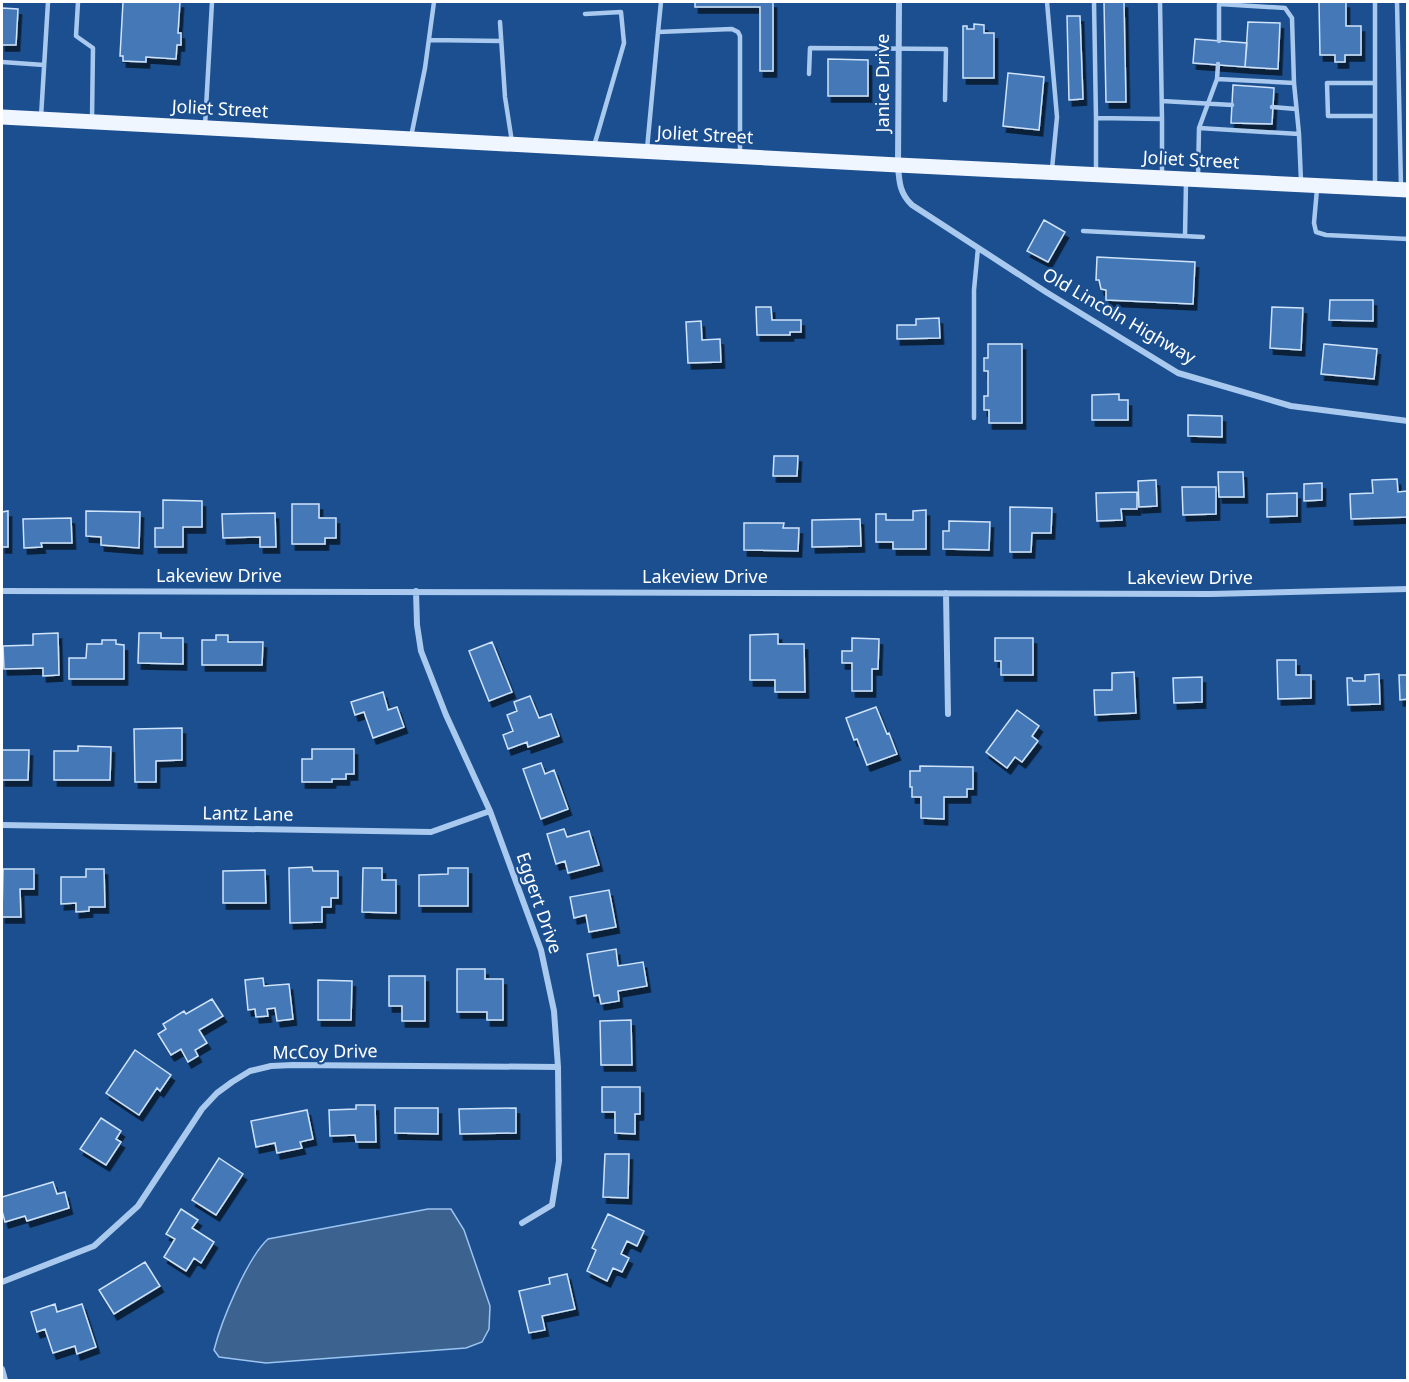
<svg xmlns="http://www.w3.org/2000/svg" width="1409" height="1382" viewBox="0 0 1409 1382" font-family="'Noto Sans',sans-serif">
	<defs>
		<filter id="shadow"><feDropShadow dx="3.5" dy="6" stdDeviation="0" flood-color="#0009"/></filter>
	</defs>
	<rect width="100%" height="100%" fill="#1b4f8f"/>
	<path fill="#3c6290" stroke="#9cc4f0" stroke-width="1.5" d="M428 1209H451L464 1230 490 1306 489 1329 482 1342 466 1348 266 1363 219 1357 214 1350C221 1322 247 1258 268 1239Z"/>
	<path fill="#4478b7" stroke="#cfe3fa" stroke-width="1.5" filter="url(#shadow)" d="M123 2H180L178 33H181V45H177L176 59 146 57V62L123 61V56H120Z
		M695 2H773V71H760V7H695Z
		M1104 2H1124L1126 102H1106Z
		M1319 2H1346V26H1361V55H1345V62H1335V55H1320Z
		M2 8 18 9 16 45H2Z
		M1067 16H1080L1083 99 1069 100Z
		M1248 22 1280 23 1278 69 1245 67Z
		M974 24 984 25V33H994V78H963V26H967V29H974Z
		M1195 39 1247 43 1245 67 1193 63Z
		M828 59 868 60V96H828Z
		M1008 73 1044 77 1039 130 1003 126Z
		M1233 85 1274 88 1272 124 1231 123Z
		M1044 220 1065 232 1048 262 1027 251Z
		M1097 257 1195 262 1193 304 1106 300V290L1101 289 1099 280H1096Z
		M1330 300H1373V321L1329 320Z
		M756 307H771L772 320H801V332H790V335H757Z
		M1272 307 1303 308 1301 350 1270 348Z
		M939 318 940 338 897 339V325H916V319Z
		M701 321 702 340 720 339 721 362 688 363 686 322Z
		M988 344H1022V423H989V410H984V396H988V371H984V358H988Z
		M1324 344 1377 349 1374 379 1321 374Z
		M1119 394V400H1128V420H1092V395Z
		M1188 415 1222 416V437L1188 436Z
		M774 456H798L797 476H773Z
		M1218 472H1243L1244 497H1219Z
		M1397 479 1398 492 1407 491 1408 517 1351 519 1350 494 1373 493 1372 480Z
		M1156 480 1157 506 1139 507 1138 481Z
		M1322 483V500L1304 501V484Z
		M1182 487H1216V514L1183 515Z
		M1137 492V509H1121L1122 520 1097 521 1096 493Z
		M1297 493V516L1267 517V494Z
		M163 500 202 501V527H183V547H155V528H163Z
		M292 504H319V518H336V538H325V544H292Z
		M1010 507 1052 508 1051 533H1032L1031 552H1010Z
		M926 510V549H893V542H876V514H886V520H913V511Z
		M8 511V547H2V512Z
		M86 511 140 512 139 548 101 545V537L86 536Z
		M275 513 276 547H260V537L223 538 222 514Z
		M71 518 72 543H41L42 547 24 548 23 519Z
		M860 519 861 546 812 547V520Z
		M949 521 990 522 989 550 943 549V531H949Z
		M744 523H784L783 528H799L798 551 744 550Z
		M58 633 59 675 43 676V668L4 669 3 646 33 645V634Z
		M139 633H161V638H183V664L138 663Z
		M778 634V644H804L805 692H775V680H750V635Z
		M216 635H228V642H263L262 665H202V640H216Z
		M852 638 879 639 878 669H872V691H852V663H842V651H852Z
		M995 638H1033V675H1001V661H995Z
		M102 640H116V644L124 645V679H69V658H86L87 644H102Z
		M492 642 512 692 489 701 469 651Z
		M1277 660H1296V675H1311V698L1278 699Z
		M1134 672 1136 713 1095 715 1094 690H1112V673Z
		M1379 674 1380 704 1348 705 1347 678H1352L1353 681H1365V675Z
		M1399 675H1408V699L1400 700Z
		M1202 677V702L1174 703 1173 678Z
		M383 692 388 710 397 707 404 727 373 738 364 712 355 715 351 702Z
		M530 696 539 718 551 714 559 736 528 747 527 742 508 749 503 735 513 731 507 715 517 711 514 702Z
		M876 707 887 734 889 733 897 754 867 765 857 739 854 740 846 718Z
		M1017 710 1039 726 1032 736 1038 741 1022 762 1015 757 1007 768 986 752Z
		M182 728V760L156 761V782H135L134 729Z
		M78 746 111 747 110 780H54V751H78Z
		M312 749H354V774H346V779H332V782H302V759H312Z
		M2 750H29L28 780H2Z
		M541 763 545 774 554 770 568 809 541 819 523 769Z
		M920 766 973 767V789H967V797H944V819L921 818V797H912V787H910V771H920Z
		M564 829 567 837 589 831 599 865 568 873 565 861 556 864 547 834Z
		M312 867 313 871H338V898H331V907H322V922L290 923 289 868Z
		M363 868H382V880H396V913L362 912Z
		M448 868H468V906H419V875L448 874Z
		M3 869H34V889H20L21 917H2Z
		M86 869H104L105 907H89V911L76 912V903L61 904V877H86Z
		M265 870 266 903H223V871Z
		M609 890 616 927 589 932 586 915 574 918 570 897Z
		M616 949 618 966 643 962 647 986 618 991 619 1001 601 1004 599 995 594 996 587 954Z
		M457 969H485V979H503V1020H487V1012H457Z
		M389 976H425V1021H402V1006H389Z
		M263 978 264 986 289 984 293 1019 277 1021 275 1008 267 1009 268 1016 256 1017 255 1009 248 1010 245 980Z
		M318 980 352 981 351 1020H318Z
		M212 999 223 1016 199 1030 207 1043 195 1050 198 1056 188 1062 181 1049 171 1055 158 1034 166 1029 163 1024 184 1011 186 1014Z
		M631 1020 632 1065H601L600 1021Z
		M135 1050 171 1075 160 1091 157 1088 139 1115 106 1093Z
		M602 1087H640V1114H635V1134L615 1133V1112H602Z
		M356 1105H375L376 1142H356L355 1135 330 1136 329 1110 356 1109Z
		M395 1108H438V1134L395 1133Z
		M516 1108V1133L460 1134 459 1109Z
		M307 1110 313 1139 300 1142 302 1148 277 1153 275 1143 256 1147 251 1121Z
		M101 1118 121 1131 116 1139 121 1142 106 1165 80 1149Z
		M605 1154H629L628 1198 603 1197Z
		M219 1158 243 1174 216 1215 192 1200Z
		M53 1182 57 1194 65 1192 69 1208 27 1221 25 1216 5 1222 2 1211V1197Z
		M181 1209 198 1220 192 1228 214 1242 201 1263 194 1258 186 1271 164 1257 175 1239 166 1234Z
		M608 1214 644 1231 637 1246 627 1241 621 1254 629 1258 622 1272 613 1268 607 1281 587 1271 596 1250 592 1248Z
		M145 1262 160 1286 114 1314 99 1290Z
		M567 1274 575 1309 542 1316 545 1330 529 1333 519 1291 550 1284 549 1278Z
		M55 1304 57 1312 82 1304 96 1347 77 1354 75 1346 53 1353 45 1329 37 1332 31 1312Z"/>
	<g fill="none" stroke-linecap="round" stroke-linejoin="round">
		<path stroke="#a9c9ee" stroke-width="4.5" d="M78 2 76 36 93 48 92 119
			M1047 2 1057 117 1052 169
			M1094 2 1096 118
			M1160 2 1162 119
			M1375 2V186
			M1397 2 1401 187
			M585 14 621 12 624 43 594 146
			M500 22 505 97 512 142
			M658 32 661 2
			M430 40 501 41
			M1219 41V4L1285 8 1292 18 1294 83 1299 134
			M2 62 44 65
			M809 74 810 48 946 49 945 100
			M1217 79 1294 83
			M1375 83H1327L1328 116H1375
			M1162 101 1232 105
			M1272 107 1296 109
			M41 117 48 2
			M205 126 212 2
			M1199 128 1299 134 1301 181
			M411 137 425 68 434 2
			M647 149 658 32 732 29 738 32 740 36V154
			M1096 172V118L1162 119V176
			M1198 177 1199 128 1217 79 1218 64
			M1317 189 1314 223 1316 232 1326 235 1408 239
			M1083 231 1203 237
			M1185 236 1186 182
			M974 418V290L978 248"/>
		<path stroke="#a9c9ee" stroke-width="6" d="M899 2 898 165C899 182 900 194 912 205L1046 292 1178 373 1291 406 1408 421
			M2 591 1211 594 1408 589
			M416 591 417 625 421 651 446 715 490 811 541 950 554 1011 558 1067 559 1161 552 1205 522 1223
			M946 593 948 714
			M2 825 431 832 490 811
			M2 1282 94 1246 138 1206 202 1109 217 1093 232 1082 250 1071 271 1066 293 1065 558 1067
			M2 1369 5 1380"/>
		<path stroke="#f0f6ff" stroke-width="15" d="M2 117 898 165 1408 190"/>
	</g>
	<g text-anchor="middle" stroke-width="4.5" stroke-linejoin="round" paint-order="stroke">
		<g font-size="18" fill="#fff" stroke="#1b4f8f">
			<text transform="translate(883 83) rotate(-90)" y="6">Janice Drive</text>
			<text transform="translate(220 109) rotate(3)" y="6">Joliet Street</text>
			<text transform="translate(705 135) rotate(3)" y="6">Joliet Street</text>
			<text transform="translate(1191 160) rotate(3)" y="6">Joliet Street</text>
			<text transform="translate(1119 316) rotate(30)" y="6">Old Lincoln Highway</text>
			<text x="219" y="582">Lakeview Drive</text>
			<text x="705" y="583">Lakeview Drive</text>
			<text x="1190" y="584">Lakeview Drive</text>
			<text transform="translate(248 814) rotate(1)" y="6">Lantz Lane</text>
			<text transform="translate(539 903) rotate(71)" y="6">Eggert Drive</text>
			<text transform="translate(325 1052) rotate(-1)" y="6">McCoy Drive</text>
		</g>
	</g>
	<rect width="1409" height="1382" fill="none" stroke="#ffffff" stroke-width="6"/>
</svg>
